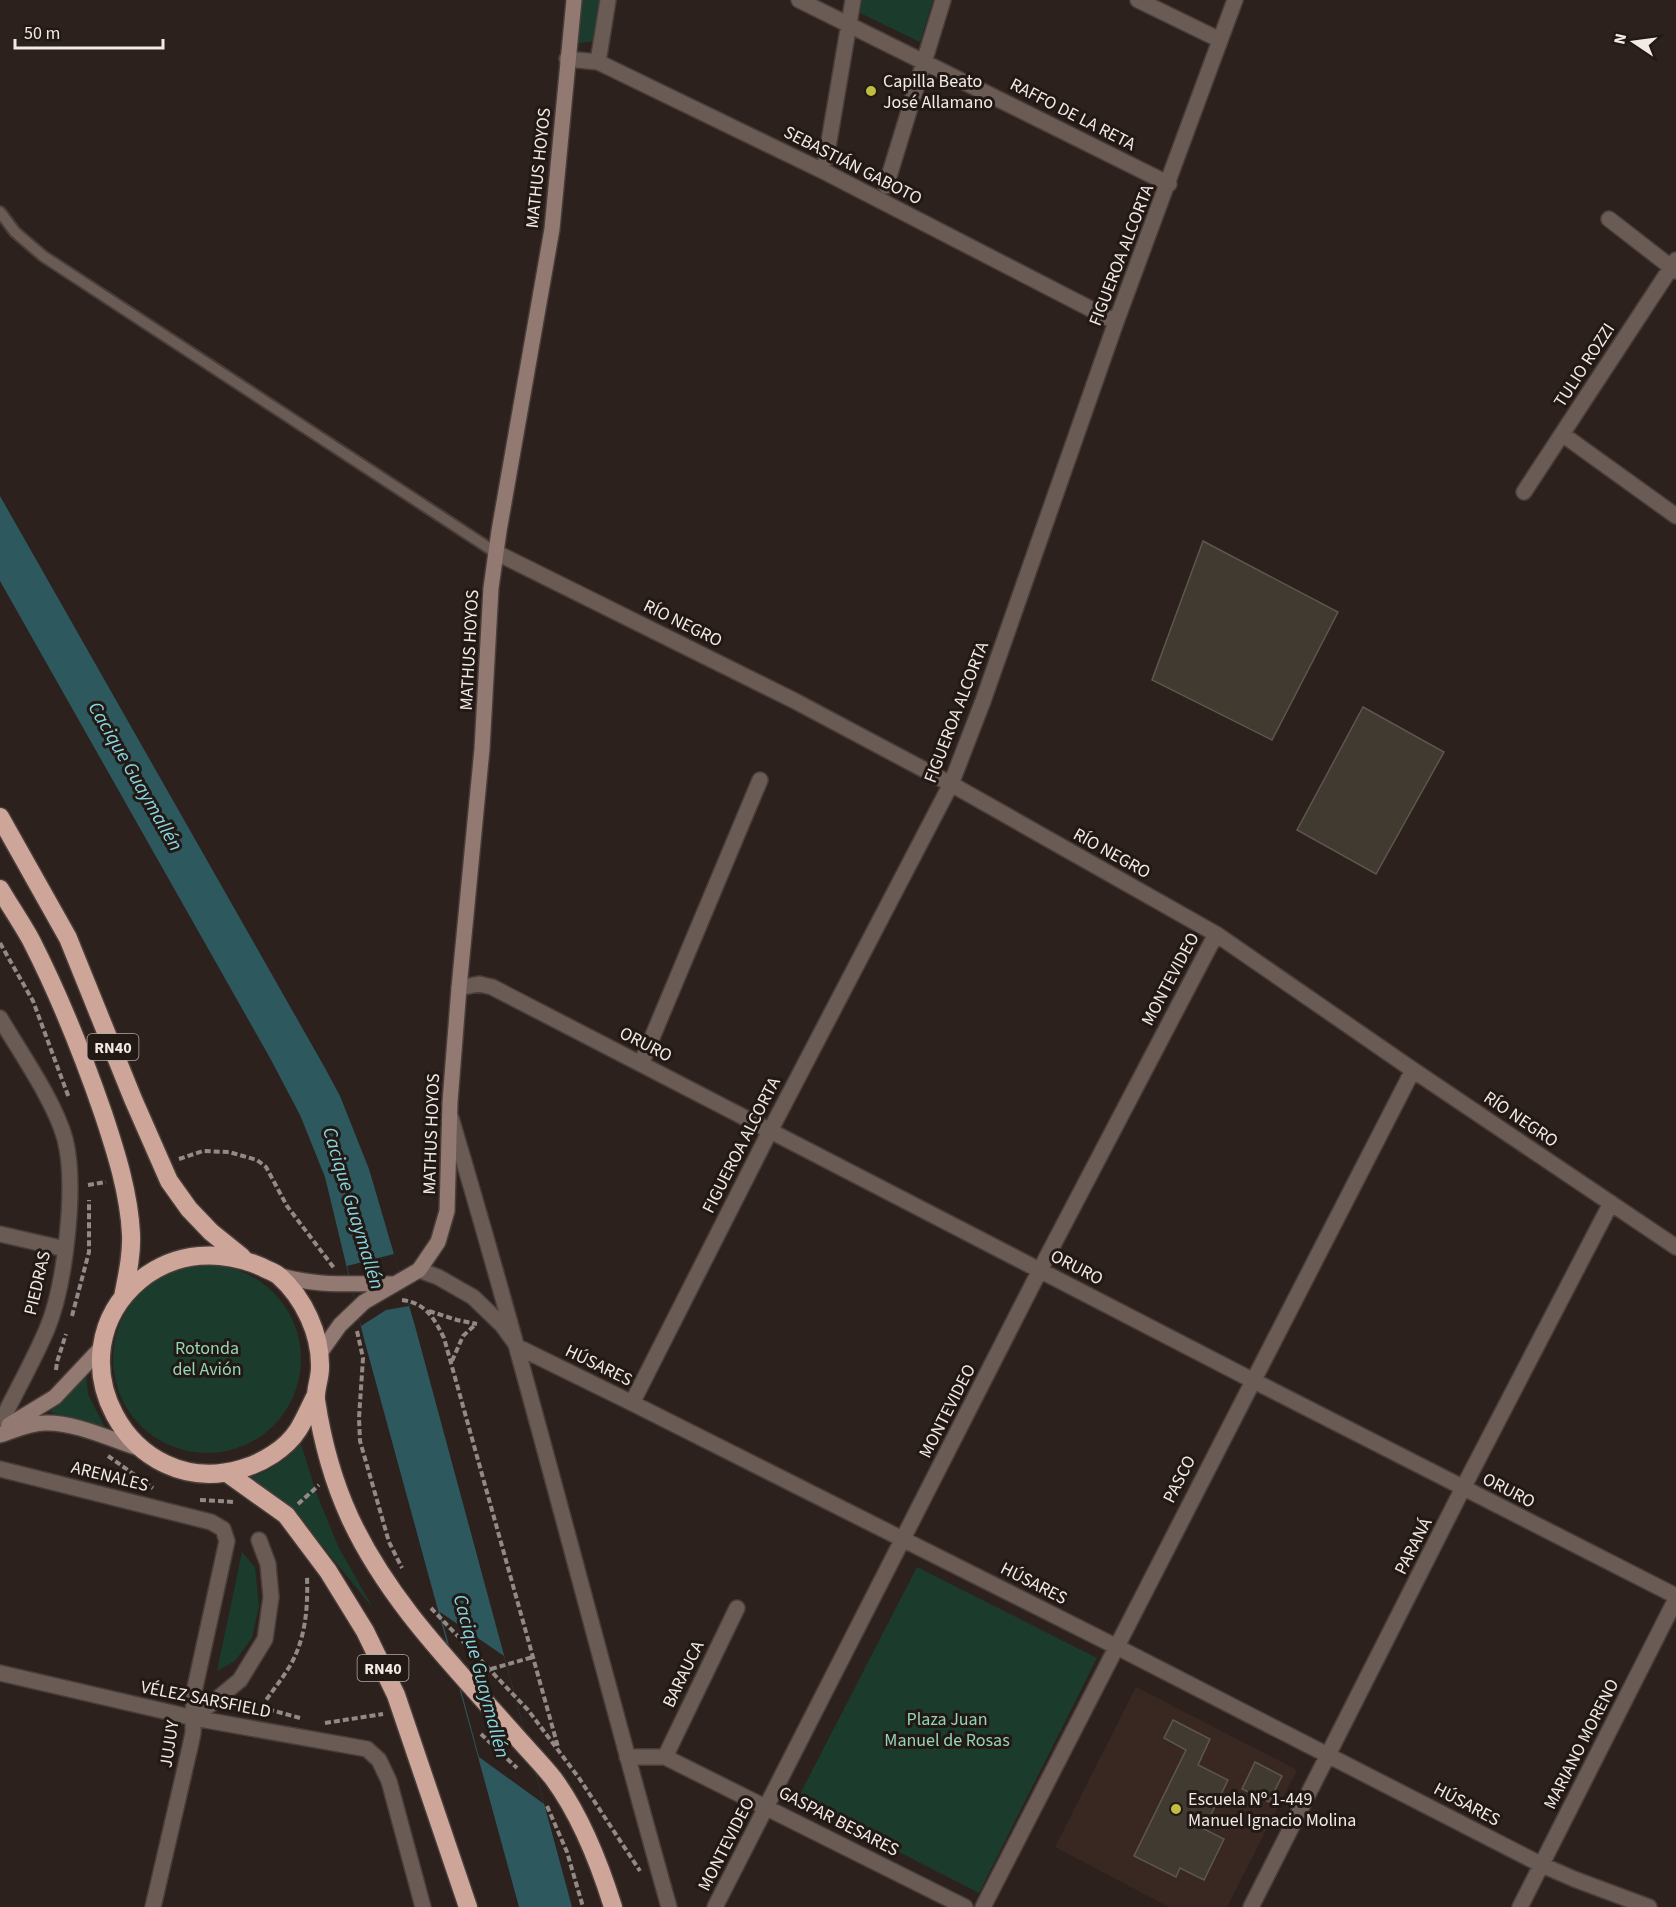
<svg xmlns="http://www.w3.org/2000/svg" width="1676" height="1907" viewBox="0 0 1676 1907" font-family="'Source Sans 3',sans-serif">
	<rect width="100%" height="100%" fill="#2c211d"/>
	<path fill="#392821" d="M1136 1687 1297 1770 1227 1907H1169L1055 1847Z"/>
	<path fill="#1b3b2d" d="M580 0H602L595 41 574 44Z
		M862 0H933L920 42 860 13Z
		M113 1359a94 94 0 1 1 188 0a94 94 0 1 1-188 0Z
		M86 1373 88 1394 106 1430 50 1412Z
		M301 1444 317 1495 339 1548 373 1608 293 1510 251 1477C271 1470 287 1460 301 1444Z
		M242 1552 255 1567 259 1606 252 1638 235 1661 217 1671Z
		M917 1567 1097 1658 979 1893 797 1800Z"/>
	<path fill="#2c585e" d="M0 496 325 1068 340 1096 369 1169 415 1326 572 1907H519L364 1339 325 1177 300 1115 270 1058 0 581Z"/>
	<path fill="#2c211d" d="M394 1254 409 1306 386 1310 361 1326 347 1266Z
		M440 1612 504 1656 544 1804 479 1757Z"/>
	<path fill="#403a30" stroke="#5d574d" stroke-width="1.5" d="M1203 541 1338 612 1272 740 1152 680Z
		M1363 707 1444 752 1376 874 1297 830Z
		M1173 1720 1210 1739 1198 1765 1228 1780 1204 1829 1224 1839 1204 1880 1180 1868 1176 1877 1134 1856 1186 1750 1164 1738Z
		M1255 1762 1282 1776 1269 1802 1242 1789Z"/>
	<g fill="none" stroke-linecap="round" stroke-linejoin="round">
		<g stroke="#483d39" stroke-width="14">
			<path id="lane" d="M0 212 15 232 43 256 495 552"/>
		</g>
		<g stroke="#483d39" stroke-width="18">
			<path id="street" d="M799 0 1169 184
				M1138 0 1220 40
				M567 59 598 62 827 173 1116 322
				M598 62 608 0
				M826 159 853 0
				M886 186 943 0
				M1609 219 1676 271
				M1562 434 1676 516
				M1524 492 1676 260
				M495 552 795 701 951 784 1216 934 1413 1070 1676 1247
				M459 988 479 984 492 987 1252 1380 1676 1596
				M0 1018C20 1052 55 1102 65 1139 77 1186 65 1286 47 1329 33 1362 15 1393 0 1424
				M641 1064 760 780
				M451 1118C529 1379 595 1644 669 1907
				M0 1234 65 1249
				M419 1270 438 1277 473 1297 502 1325 518 1347 632 1403 1115 1646 1542 1865 1574 1879 1649 1907
				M632 1403 770 1131 951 784 983 701 1116 322 1235 0
				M0 1469 211 1522 223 1529 227 1541 194 1692 193 1733 190 1747 153 1907
				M0 1673 194 1718 367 1749 379 1760 389 1781 423 1907
				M194 1718 240 1680 265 1639 271 1597 268 1564 259 1540
				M627 1757H665L965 1907
				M665 1757 737 1608
				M715 1907 1040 1270 1216 934
				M983 1907 1413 1070
				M1251 1907 1463 1488 1611 1203
				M1520 1907 1676 1599"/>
		</g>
		<g stroke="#483d39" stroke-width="18">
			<path id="secondary" d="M278 1275C317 1287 353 1283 393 1284
				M320 1353 340 1325 364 1302 419 1270 438 1242 447 1211 450 1102 459 988 482 749 491 588 499 531 552 229 574 0
				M9 1425 55 1397 102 1347
				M0 1435C15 1430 30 1423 45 1423 75 1422 112 1440 141 1449"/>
		</g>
		<g stroke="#483d39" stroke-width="21">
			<path id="highway" d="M0 817 68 938 133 1099 169 1181 189 1209 211 1232 242 1257
				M0 889C10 906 21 922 31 940 59 995 83 1055 103 1113 116 1152 129 1193 131 1234 132 1255 127 1276 123 1297
				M316 1395C310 1406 305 1419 298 1430 286 1449 262 1463 241 1469 129 1502 50 1355 140 1280 176 1251 221 1249 262 1267 267 1270 274 1272 279 1276 304 1298 321 1335 320 1368 320 1379 315 1389 316 1400 322 1440 333 1481 350 1518 389 1602 454 1666 514 1734 527 1749 541 1763 553 1778 581 1816 599 1862 613 1907
				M227 1473 286 1515 328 1571 365 1631 396 1695 468 1907"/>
		</g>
		<path stroke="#938a87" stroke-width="4" stroke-dasharray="6 3" stroke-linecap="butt" d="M0 943 33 1001 69 1098
			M179 1159 203 1151 229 1152 257 1160 266 1167 287 1206 334 1268
			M88 1185 106 1182
			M402 1300C426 1303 434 1318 444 1338L558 1747
			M429 1311 457 1320 477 1324
			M72 1316 89 1252V1200
			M357 1331 363 1358 359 1418 360 1441 389 1542 402 1568
			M452 1361 463 1336 476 1324
			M56 1370 57 1362 66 1334
			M108 1456 153 1488
			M200 1500 235 1502
			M298 1504 319 1485
			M431 1608 528 1710 579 1778 640 1871
			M491 1669 533 1657
			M300 1718 267 1709 264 1703C273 1690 283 1678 291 1664 306 1637 308 1606 307 1576
			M325 1723 383 1714
			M481 1734 517 1768
			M547 1806 567 1852 583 1907"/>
		<use href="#lane" stroke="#6b5b55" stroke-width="10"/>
		<use href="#street" stroke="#6b5b55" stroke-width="15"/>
		<use href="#secondary" stroke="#927971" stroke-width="15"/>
		<use href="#highway" stroke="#cda699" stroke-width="18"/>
	</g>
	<g fill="#c0be41" stroke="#221814" stroke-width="2">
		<circle cx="871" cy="91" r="6"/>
		<circle cx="1176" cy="1809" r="6"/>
	</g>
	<g text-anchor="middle" stroke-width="6" stroke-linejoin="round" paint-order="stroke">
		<g fill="#221814" stroke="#b3aba8" stroke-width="1.5">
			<rect x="87.5" y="1034" width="51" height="26" rx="4.5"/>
			<rect x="357.5" y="1655" width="51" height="26" rx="4.5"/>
		</g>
		<g font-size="16" font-weight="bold" fill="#f1eae7">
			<text x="113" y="1053">RN40</text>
			<text x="383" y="1674">RN40</text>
		</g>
		<g font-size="18" fill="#f1eae7" stroke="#221814" text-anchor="start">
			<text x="883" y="87">Capilla Beato<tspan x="883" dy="21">José Allamano</tspan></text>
			<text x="1188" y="1805">Escuela Nº 1-449<tspan x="1188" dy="21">Manuel Ignacio Molina</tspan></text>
		</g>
		<g font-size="18" fill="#f1eae7" stroke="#221814">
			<text transform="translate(1073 114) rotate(27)" y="6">RAFFO DE LA RETA</text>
			<text transform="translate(853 165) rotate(27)" y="6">SEBASTIÁN GABOTO</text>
			<text transform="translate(538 168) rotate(-84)" y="6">MATHUS HOYOS</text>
			<text transform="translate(1121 255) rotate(-69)" y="6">FIGUEROA ALCORTA</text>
			<text transform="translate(1584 365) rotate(-57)" y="6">TULIO ROZZI</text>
			<text transform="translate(683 623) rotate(26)" y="6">RÍO NEGRO</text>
			<text transform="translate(469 650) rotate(-87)" y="6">MATHUS HOYOS</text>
			<text transform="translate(956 712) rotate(-69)" y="6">FIGUEROA ALCORTA</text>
			<text transform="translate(1112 853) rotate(29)" y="6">RÍO NEGRO</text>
			<text transform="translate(1170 979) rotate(-62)" y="6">MONTEVIDEO</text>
			<text transform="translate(646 1044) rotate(27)" y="6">ORURO</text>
			<text transform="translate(1521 1119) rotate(34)" y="6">RÍO NEGRO</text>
			<text transform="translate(431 1134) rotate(-88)" y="6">MATHUS HOYOS</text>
			<text transform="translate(741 1145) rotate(-63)" y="6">FIGUEROA ALCORTA</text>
			<text transform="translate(1077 1267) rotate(27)" y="6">ORURO</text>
			<text transform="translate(37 1283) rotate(-77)" y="6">PIEDRAS</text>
			<text transform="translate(599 1365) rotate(26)" y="6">HÚSARES</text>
			<text transform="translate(947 1411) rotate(-63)" y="6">MONTEVIDEO</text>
			<text transform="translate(110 1476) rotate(14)" y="6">ARENALES</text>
			<text transform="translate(1179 1479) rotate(-63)" y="6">PASCO</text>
			<text transform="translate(1509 1490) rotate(27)" y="6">ORURO</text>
			<text transform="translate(1413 1546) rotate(-63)" y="6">PARANÁ</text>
			<text transform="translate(1034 1583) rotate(27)" y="6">HÚSARES</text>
			<text transform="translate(683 1674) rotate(-64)" y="6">BARAUCA</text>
			<text transform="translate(206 1699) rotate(11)" y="6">VÉLEZ SARSFIELD</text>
			<text transform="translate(169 1744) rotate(-81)" y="6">JUJUY</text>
			<text transform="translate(1581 1744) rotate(-63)" y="6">MARIANO MORENO</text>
			<text transform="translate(1467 1804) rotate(28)" y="6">HÚSARES</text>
			<text transform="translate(839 1821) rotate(27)" y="6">GASPAR BESARES</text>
			<text transform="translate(726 1844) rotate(-63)" y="6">MONTEVIDEO</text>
		</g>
		<g font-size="18" fill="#93d5b6" stroke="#221814">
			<text x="207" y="1354">Rotonda<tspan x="207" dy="21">del Avión</tspan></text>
			<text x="947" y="1725">Plaza Juan<tspan x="947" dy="21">Manuel de Rosas</tspan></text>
		</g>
		<g font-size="20" font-style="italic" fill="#86d6e1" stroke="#221814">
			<text transform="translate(136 776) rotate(60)" y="7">Cacique Guaymallén</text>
			<text transform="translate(354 1208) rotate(73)" y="7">Cacique Guaymallén</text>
			<text transform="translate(482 1676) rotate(75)" y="7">Cacique Guaymallén</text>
		</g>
	</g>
	<g transform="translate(1634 42) rotate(283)" stroke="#221814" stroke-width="4.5" paint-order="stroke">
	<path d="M0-4.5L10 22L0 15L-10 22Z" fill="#f1eae7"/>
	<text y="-9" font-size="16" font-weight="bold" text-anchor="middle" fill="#f1eae7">N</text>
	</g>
	<path d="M15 39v9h148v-9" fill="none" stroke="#f1eae7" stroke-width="3"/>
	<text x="24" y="39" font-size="18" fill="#f1eae7" stroke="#221814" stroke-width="4.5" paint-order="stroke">50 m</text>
</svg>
